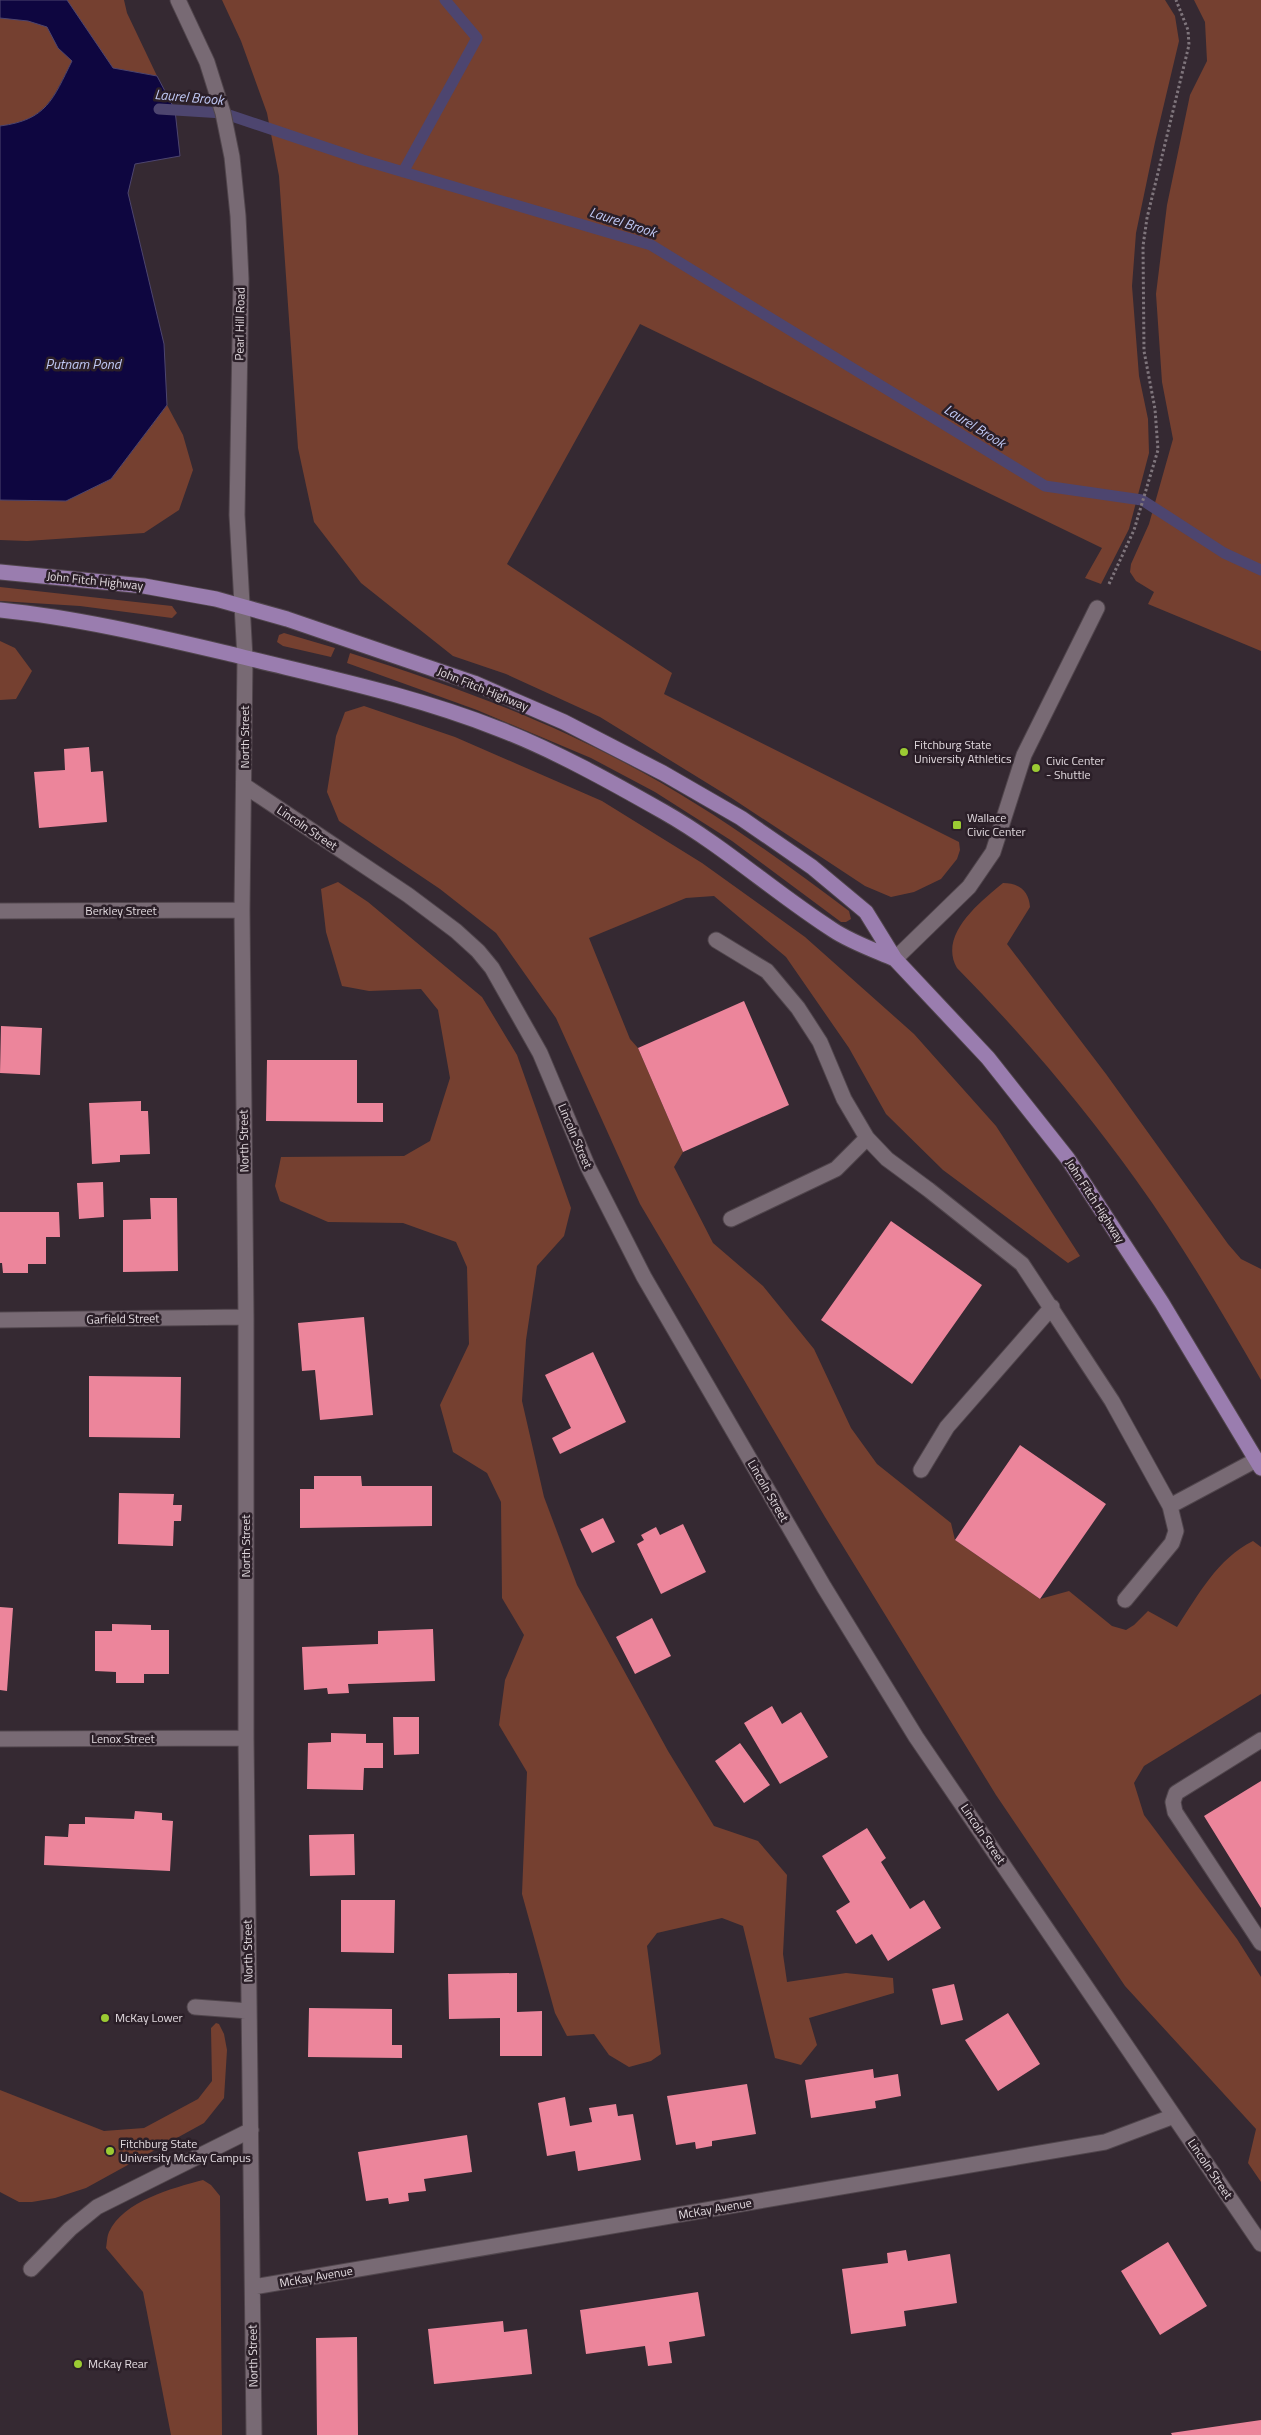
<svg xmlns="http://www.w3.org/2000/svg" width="1261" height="2435" viewBox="0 0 1261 2435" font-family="'Titillium Web',sans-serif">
	<rect width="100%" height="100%" fill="#352932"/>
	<path fill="#754030" d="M0 0H124L127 13 157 76 72 61C52 99 47 120 0 126Z
		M222 0H1165L1175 16 1179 41 1155 142 1136 233 1132 286 1139 376 1148 419 1149 453 1129 529 1101 584 1085 578 1102 548 640 324 507 564 672 673 664 694 959 842 960 850 957 859 941 879 914 892 891 897 865 886 733 799 600 717 506 674 453 656 361 583 314 522 298 448 279 176 267 113 241 41Z
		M1194 0H1261V651L1148 604 1154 592 1136 581 1130 572 1131 564 1149 524 1173 439 1162 382 1156 294 1167 205 1190 95 1207 61 1205 22Z
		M167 405 183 435 193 470 179 510 144 533 27 541 0 540V500L66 501 111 479Z
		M0 587 172 606 177 613 172 618 80 606 0 601Z
		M284 633 335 648 331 657 283 646 277 642 279 635Z
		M0 641 15 648 32 671 16 699 0 700Z
		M350 653C444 683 538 716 625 763 705 805 777 857 849 911L851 919 846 922H841L732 841 655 792 591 758 477 710 347 663Z
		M364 706 455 737 602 801 702 863 805 937 914 1034 996 1126 1080 1256 1068 1263 943 1170 886 1114 849 1048 786 957 714 896 686 898 589 938 630 1039 638 1048 683 1152 674 1167 713 1243 763 1286 814 1349 851 1428 877 1464 951 1523 955 1540 1040 1599 1069 1591 1112 1626 1126 1630 1134 1625 1148 1611 1177 1627C1199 1594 1217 1559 1253 1541L1261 1547V1694L1144 1766 1134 1783 1144 1815 1237 1939 1261 1977V2182L1248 2163 1256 2129 1125 1986 996 1795 825 1517 640 1204 556 1018 496 933 440 889 339 821 327 792 336 736 345 712Z
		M338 882 368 902 482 997 517 1055 571 1208 564 1236 537 1266 526 1340 522 1401 544 1497 577 1585 668 1751 714 1826 758 1841 787 1875 783 1954 787 1982 846 1973 893 1978 894 1993 809 2018 817 2045 801 2065 775 2058 743 1926 722 1918 657 1933 647 1946 661 2054 651 2061 629 2067 609 2055 594 2034 567 2036 555 2013 522 1894 527 1772 499 1725 505 1680 524 1635 502 1598 501 1502 487 1473 453 1452 440 1405 469 1344 467 1267 456 1242 403 1223 328 1222 280 1201 275 1186 281 1157 404 1156 430 1141 450 1078 438 1010 421 989 369 991 342 986 326 932 321 889Z
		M1003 883C1019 883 1029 891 1030 907L1007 944 1106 1074 1228 1244 1241 1259 1261 1269V1380C1222 1312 1182 1244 1136 1180 1082 1105 1022 1034 957 968 938 935 980 902 1003 883Z
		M216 2023 219 2024 224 2034 227 2050 224 2098 204 2123 86 2188 55 2198 32 2202H19L0 2192V2090L104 2131 144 2128 198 2099 212 2081 211 2028Z
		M203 2180 211 2185 220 2196 222 2435H171L143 2292 106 2248C107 2243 107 2236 109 2232 123 2201 173 2188 203 2180Z"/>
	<path fill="#0e0640" stroke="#4d456f" d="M0 0H67L113 68 157 76 175 110 180 156 135 164 128 193 164 344 167 405 111 479 66 501 0 500V126C47 120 53 99 72 61L58 48 47 27 28 21 0 18Z"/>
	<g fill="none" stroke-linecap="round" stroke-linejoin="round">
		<path stroke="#4d456f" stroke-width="11" d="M159 109 223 113 363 160 651 245 1045 486 1142 500 1224 553 1261 570
			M403 172 477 38 445 0"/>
	</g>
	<path fill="#ec859b" d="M89 747 91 772 103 771 107 822 39 828 34 772 65 770 64 749Z
		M744 1001 789 1105 683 1152 638 1048Z
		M1 1026 42 1028 40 1075 0 1073Z
		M267 1060H357V1103H383V1122L266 1121Z
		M141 1101V1111H148L150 1154 120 1155V1162L92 1164 89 1103Z
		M103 1182 104 1217 79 1219 77 1183Z
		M150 1198H177L178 1271 123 1272V1220L151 1219Z
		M0 1212H59L60 1237H46V1264H28V1273H3L2 1263H0Z
		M891 1221 982 1285 912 1384 821 1320Z
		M364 1317 373 1415 320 1420 315 1370 302 1371 298 1323Z
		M593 1352 626 1422 560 1454 552 1438 571 1428 545 1375Z
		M89 1376 181 1377 180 1438 89 1437Z
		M1020 1445 1106 1504 1040 1599 955 1540Z
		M314 1476H361L362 1486H432V1526L300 1528V1489H314Z
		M119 1493 174 1494 173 1505H182L181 1521H174L173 1546 118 1544Z
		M603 1518 615 1542 592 1553 580 1529Z
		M683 1524 706 1572 661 1594 637 1544 644 1540 641 1535 656 1527 660 1535Z
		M0 1607 13 1608 7 1691 0 1690Z
		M652 1618 671 1656 635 1674 616 1637Z
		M112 1624 151 1625V1630H169V1674H144V1683H116V1672L95 1671V1631H112Z
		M433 1629 435 1681 348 1684 349 1693 328 1694 327 1688 304 1690 302 1647 378 1644V1631Z
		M772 1706 782 1724 801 1712 828 1757 780 1784 744 1723Z
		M393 1717H419V1754L394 1755Z
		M331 1733 366 1734V1743H383V1768H364L363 1790 307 1789 308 1743 331 1742Z
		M740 1743 770 1785 744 1803 715 1761Z
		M1261 1781V1908L1204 1816Z
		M135 1811 162 1813V1820L173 1821 170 1871 44 1865 45 1836 68 1837 69 1824H85V1817L134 1819Z
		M867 1828 886 1858 881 1862 910 1909 924 1900 941 1928 888 1961 872 1934 856 1944 836 1911 850 1902 822 1856Z
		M354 1834 355 1875 310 1876 309 1835Z
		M341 1900H395L394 1953 341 1952Z
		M517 1973V2012L542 2011V2056H500V2018L449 2019 448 1974Z
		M954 1984 963 2020 941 2025 932 1989Z
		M309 2008 392 2009V2045H402V2058L308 2057Z
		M1008 2013 1040 2064 998 2091 965 2040Z
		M873 2069 874 2078 898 2074 901 2096 875 2101 876 2108 811 2118 805 2080Z
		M747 2084 756 2134 712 2141V2146L696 2149 695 2142 676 2145 667 2096Z
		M565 2097 570 2126 592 2122 589 2108 616 2104 618 2116 633 2114 641 2160 578 2171 575 2151 547 2156 538 2103Z
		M467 2135 472 2172 424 2179 426 2191 408 2193 409 2201 389 2204 388 2198 366 2201 358 2152Z
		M1168 2242 1207 2306 1160 2335 1121 2271Z
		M906 2250 908 2261 950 2254 957 2303 904 2311 906 2326 851 2334 842 2269 888 2263 887 2253Z
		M698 2292 705 2336 669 2342 672 2363 648 2366 645 2346 586 2354 580 2310Z
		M503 2321 504 2332 527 2329 532 2374 434 2384 428 2329Z
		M357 2337 358 2435H317L316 2338Z
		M1261 2420V2435H1172L1171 2433Z"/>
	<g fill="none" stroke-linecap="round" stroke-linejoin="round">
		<g stroke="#50454c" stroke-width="17">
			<path id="minor" d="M178 0 207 62 223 113 232 157 238 216 241 279 237 515 245 658 242 910 246 1317V1738L254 2435
				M245 786 408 895 456 931 478 951 492 968 540 1053 588 1167 644 1277 824 1587 916 1737 1261 2244
				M0 911 242 910
				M716 940 767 971 798 1008 820 1042 844 1099 867 1138 887 1159 929 1190 1022 1264 1112 1401 1170 1506 1176 1531 1172 1543 1125 1600
				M895 959 969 887 993 852 1024 755 1097 608
				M731 1219 836 1169 867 1138
				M0 1320 246 1317
				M921 1470 947 1427 1052 1307
				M1170 1506 1256 1460
				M0 1739 246 1738
				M1261 1740 1176 1793 1173 1802 1175 1812 1261 1943
				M195 2007 249 2011
				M31 2269 70 2229 97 2207 251 2130
				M253 2287 1105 2142 1174 2116"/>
		</g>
		<g stroke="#50454c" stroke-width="17">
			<path id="major" d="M0 572 144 586 216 599 287 619 474 683 564 722 663 773 741 818 812 867 866 912 895 959 988 1058 1068 1159 1162 1303 1261 1468
				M0 610C79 618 158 637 235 655 324 677 413 695 499 729 554 750 613 783 664 812 724 846 775 893 833 930 851 942 874 950 895 959"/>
		</g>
		<path stroke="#7f757c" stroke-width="3" stroke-dasharray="2.5 2.5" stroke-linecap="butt" d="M1109 584 1134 530 1158 450 1155 409 1144 351 1143 246 1147 218 1189 45 1188 30 1176 0"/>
		<use href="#minor" stroke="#786a74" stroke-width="15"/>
		<use href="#major" stroke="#9a7daf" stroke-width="15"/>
	</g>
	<g fill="#9bcb33" stroke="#2b1f28" stroke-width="2">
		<circle cx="904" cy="752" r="5"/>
		<circle cx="1036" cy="768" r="5"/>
		<rect x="952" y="820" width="10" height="10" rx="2.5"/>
		<circle cx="105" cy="2018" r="5"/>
		<circle cx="110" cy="2151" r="5"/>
		<circle cx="78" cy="2364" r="5"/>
	</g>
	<g text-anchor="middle" stroke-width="5" stroke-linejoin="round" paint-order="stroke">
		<g font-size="12" fill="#e1d9de" stroke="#2b1f28">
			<text transform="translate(240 324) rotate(-89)" y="4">Pearl Hill Road</text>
			<text transform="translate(95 581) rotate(6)" y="4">John Fitch Highway</text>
			<text transform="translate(483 689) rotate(22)" y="4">John Fitch Highway</text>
			<text transform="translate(245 737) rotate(-90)" y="4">North Street</text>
			<text transform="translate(307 828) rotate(34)" y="4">Lincoln Street</text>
			<text x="121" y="915">Berkley Street</text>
			<text transform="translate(575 1136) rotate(67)" y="4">Lincoln Street</text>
			<text transform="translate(244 1141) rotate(-91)" y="4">North Street</text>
			<text transform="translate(1095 1201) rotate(57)" y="4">John Fitch Highway</text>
			<text transform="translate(123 1319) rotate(-1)" y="4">Garfield Street</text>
			<text transform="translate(768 1491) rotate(60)" y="4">Lincoln Street</text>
			<text transform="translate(246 1546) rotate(-90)" y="4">North Street</text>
			<text x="123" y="1743">Lenox Street</text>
			<text transform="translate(983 1834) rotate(56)" y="4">Lincoln Street</text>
			<text transform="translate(248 1951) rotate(-91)" y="4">North Street</text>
			<text transform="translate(1210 2169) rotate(56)" y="4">Lincoln Street</text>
			<text transform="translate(715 2209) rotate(-10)" y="4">McKay Avenue</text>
			<text transform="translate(316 2277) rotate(-10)" y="4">McKay Avenue</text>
			<text transform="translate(253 2356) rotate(-91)" y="4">North Street</text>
		</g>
		<g font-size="12" fill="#e1d9de" stroke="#2b1f28" text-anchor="start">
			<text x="914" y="749">Fitchburg State<tspan x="914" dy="14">University Athletics</tspan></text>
			<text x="1046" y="765">Civic Center<tspan x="1046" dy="14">- Shuttle</tspan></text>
			<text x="967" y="822">Wallace<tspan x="967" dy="14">Civic Center</tspan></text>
			<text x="115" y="2022">McKay Lower</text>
			<text x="120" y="2148">Fitchburg State<tspan x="120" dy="14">University McKay Campus</tspan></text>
			<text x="88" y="2368">McKay Rear</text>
		</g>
		<g font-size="14" font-style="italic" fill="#bfc7f3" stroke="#2b1f28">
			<text transform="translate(189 97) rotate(5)" y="5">Laurel Brook</text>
			<text transform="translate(623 222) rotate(18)" y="5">Laurel Brook</text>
			<text x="83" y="369">Putnam Pond</text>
			<text transform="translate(975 426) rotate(32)" y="5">Laurel Brook</text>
		</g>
	</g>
</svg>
